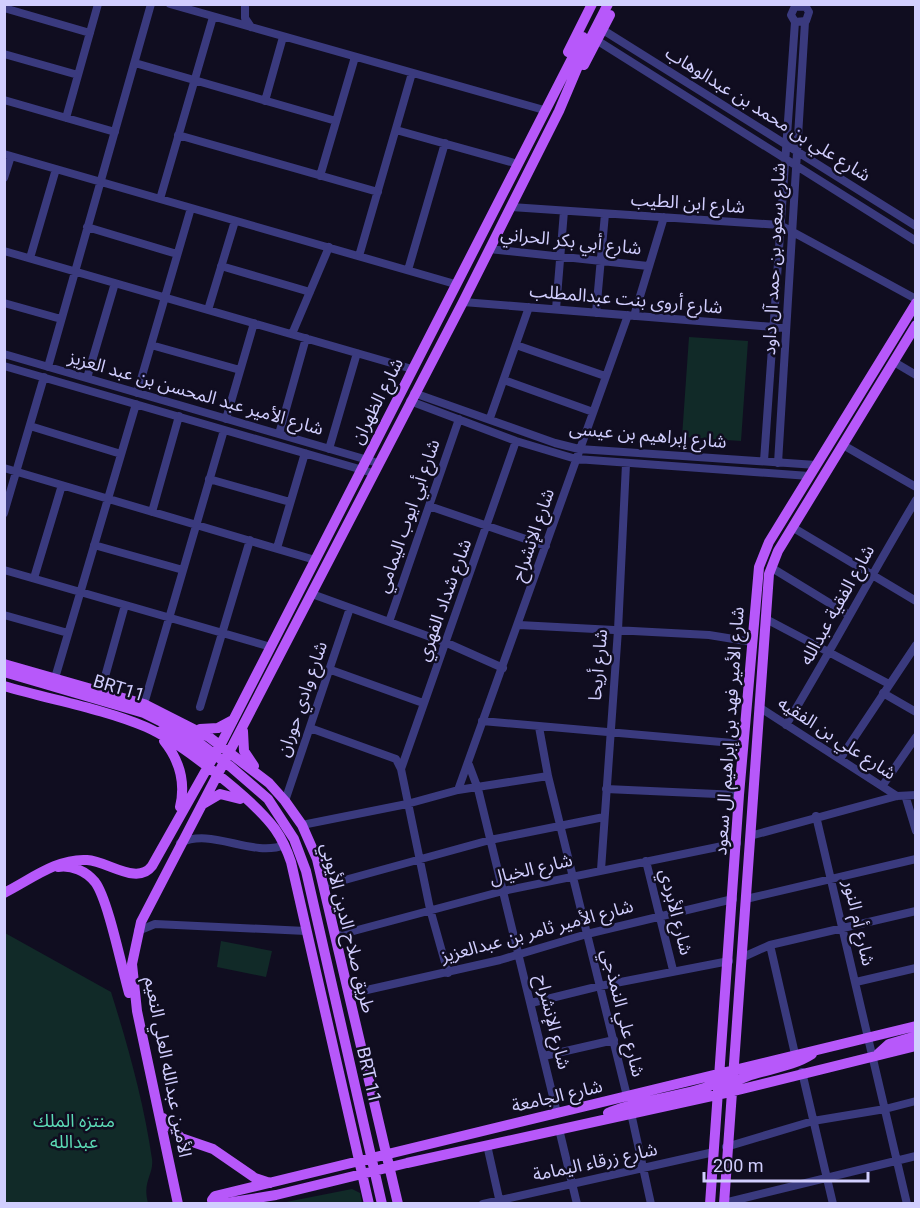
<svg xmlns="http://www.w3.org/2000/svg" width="920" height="1208" viewBox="0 0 920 1208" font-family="Roboto,'Noto Sans Arabic',sans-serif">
	<rect width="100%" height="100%" fill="#100d20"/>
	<path fill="#112a28" d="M689 337 748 341 741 441 682 437Z
		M5 933 111 992C128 1046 144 1103 152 1159 154 1175 142 1181 148 1203H5Z
		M221 941 272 951 266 977 217 967Z
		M352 1189 360 1193 362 1203H281Z"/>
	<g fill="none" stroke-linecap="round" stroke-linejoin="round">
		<path stroke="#3a3a7e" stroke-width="8" d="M170 4 544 110
			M245 4V18L251 27
			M4 8 90 33
			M603 30 916 226
			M598 41 916 241
			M4 54 78 75
			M135 63 336 121
			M4 100 115 132
			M265 101 283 37
			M66 118 98 4
			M396 130 518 164
			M178 135 378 192
			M4 154 455 284
			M320 176 355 57
			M4 178 11 156
			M160 199 213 17
			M511 207 780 225 916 299
			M87 227 177 254
			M489 249 648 266
			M4 251 412 369
			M359 256 412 73
			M30 258 56 169
			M221 266 310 292
			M408 270 445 143
			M463 302 786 328
			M4 303 61 319
			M556 309 564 211
			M208 310 235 221
			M596 313 605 214
			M634 316 664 217
			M292 334 329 247
			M151 345 240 370
			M516 345 605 376
			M4 354 378 463
			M894 362 916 375
			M4 366 373 473
			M48 367 151 4
			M87 378 115 283
			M504 380 593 412
			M137 393 191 208
			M414 393 555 443 579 449 816 465
			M410 401 516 441 576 459 809 476
			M490 418 529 307
			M226 419 254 323
			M30 426 121 454
			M279 434 306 338
			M843 445 916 487
			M329 449 357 353
			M764 461 795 22 791 15 795 6 806 7 809 12 806 21 795 22
			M778 463 805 22
			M4 468 315 560
			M209 479 290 502
			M429 506 546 546
			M152 512 179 416
			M4 513 44 377
			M792 527 916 601
			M94 545 183 570
			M277 548 305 453
			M772 568 849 615
			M4 570 271 647
			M34 578 62 485
			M312 594 447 643 503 668
			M4 615 68 633
			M766 619 889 684
			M389 622 459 419
			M519 625 709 635 752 642
			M331 670 423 703
			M55 678 136 404
			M101 691 125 605
			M883 693 916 712
			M144 704 224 430
			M200 707 250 540
			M759 707 897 796
			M482 721 744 744
			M786 725C831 651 871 575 916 500
			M539 727 548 776 627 1096
			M310 728 396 759 401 769 430 909 448 973
			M840 759 916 645
			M469 765 478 789 557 1113
			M401 769 516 441
			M883 785 916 737
			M606 789 739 795
			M458 790 628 315
			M906 798 916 831
			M285 801 350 608
			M816 816 907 1204
			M302 825 407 804 458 790 548 776
			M750 836 897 796 916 795
			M180 843C212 827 251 858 285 845
			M646 861 673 970
			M601 870 618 630 626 464
			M323 886 490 840 604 817
			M746 899 916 859
			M138 931 155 924 306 931
			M335 936 503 891 737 843
			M770 945 795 1054
			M741 958 770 945 916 911
			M856 982 916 968
			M349 994 500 960 587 934 733 899
			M531 1003 600 986 729 961
			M544 1056 614 1040
			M802 1072 833 1204
			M631 1113 651 1204
			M559 1129 577 1204
			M487 1145 500 1203
			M726 1147 813 1121 885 1109 916 1101
			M724 1203 916 1156
			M483 1204 714 1152"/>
		<path stroke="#b758fa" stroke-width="10" d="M568 52 592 4
			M584 65 610 15
			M4 664 144 704 209 737 269 783 285 801 302 825 317 859 398 1204
			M4 672 144 713 190 736 231 767 268 799 294 839 306 871 382 1204
			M4 686C51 700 101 708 146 727 180 742 253 799 275 829 282 839 287 850 291 862L369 1204
			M200 729 218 728 233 720
			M161 731 172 734 210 758
			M243 731 244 751 254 766
			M164 741C180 761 186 782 180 807
			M203 804 220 794 240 799
			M58 867C72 865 86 871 95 882 108 899 122 969 129 993
			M4 893C30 880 57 858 87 860 108 861 137 886 152 866L223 740 583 37
			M878 1054 889 1044 916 1036
			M726 1087C751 1069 786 1071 812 1054
			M608 1113C640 1098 701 1096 725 1078
			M163 1118 181 1138 213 1149 255 1178 270 1183
			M178 1204 137 1011 132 964 141 922 463 302 559 111 587 45 608 4
			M213 1204 212 1200 215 1196 916 1026
			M220 1204 276 1195 407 1163 730 1092 916 1046
			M710 1204 739 795 759 567 769 542 916 303
			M724 1204 769 574 778 551 916 325"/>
	</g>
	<g text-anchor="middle" stroke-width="5" stroke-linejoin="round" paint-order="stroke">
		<g font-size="18" fill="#d1cefe" stroke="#100d20">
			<text transform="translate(768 114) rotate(32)" y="6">شارع علي بن محمد بن عبدالوهاب</text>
			<text transform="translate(688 203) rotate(4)" y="6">شارع ابن الطيب</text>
			<text transform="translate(571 241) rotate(6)" y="6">شارع أبي بكر الحراني</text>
			<text transform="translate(774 259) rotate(-87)" y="6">شارع سعود بن حمد آل داود</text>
			<text transform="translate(626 299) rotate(5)" y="6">شارع أروى بنت عبدالمطلب</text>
			<text transform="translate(196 393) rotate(16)" y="6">شارع الأمير عبد المحسن بن عبد العزيز</text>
			<text transform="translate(377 401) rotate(-63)" y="6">شارع الظهران</text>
			<text transform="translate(648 435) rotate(5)" y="6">شارع إبراهيم بن عيسى</text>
			<text transform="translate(408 516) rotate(-71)" y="6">شارع أبي ايوب اليمامي</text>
			<text transform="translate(533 535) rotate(-71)" y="6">شارع الإنشراح</text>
			<text transform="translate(444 600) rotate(-70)" y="6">شارع شداد الفهري</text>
			<text transform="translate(837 605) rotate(-61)" y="6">شارع الفقية عبدالله</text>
			<text transform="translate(598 665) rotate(-85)" y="6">شارع أريحا</text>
			<text transform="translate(119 688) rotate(17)" y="6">BRT11</text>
			<text transform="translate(302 699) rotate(-71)" y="6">شارع وادي حوران</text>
			<text transform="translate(729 731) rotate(-86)" y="6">شارع الأمير فهد بن إبراهيم ال سعود</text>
			<text transform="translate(837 738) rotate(33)" y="6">شارع علي بن الفقيه</text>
			<text transform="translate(531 869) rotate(-13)" y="6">شارع الخيال</text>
			<text transform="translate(676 912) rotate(76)" y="6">شارع الأبردي</text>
			<text transform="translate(859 923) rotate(77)" y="6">شارع أم النور</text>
			<text transform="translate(348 928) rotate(76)" y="6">طريق صلاح الدين الأيوبي</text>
			<text transform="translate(537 931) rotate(-15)" y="6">شارع الأمير ثامر بن عبدالعزيز</text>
			<text transform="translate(623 1013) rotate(76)" y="6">شارع علي النمذجي</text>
			<text transform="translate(553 1022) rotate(76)" y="6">شارع الإنشراح</text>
			<text transform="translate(168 1067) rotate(79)" y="6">الأمين عبدالله العلي النعيم</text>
			<text transform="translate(369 1075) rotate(77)" y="6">BRT 11</text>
			<text transform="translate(557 1096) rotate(-13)" y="6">شارع الجامعة</text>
			<text transform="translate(595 1162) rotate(-12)" y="6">شارع زرقاء اليمامة</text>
		</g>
		<g font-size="18" fill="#5cdbb6" stroke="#100d20">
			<text x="74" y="1127">منتزه الملك<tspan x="74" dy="21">عبدالله</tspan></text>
		</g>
	</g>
	<rect width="920" height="1208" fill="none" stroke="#d1cefe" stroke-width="12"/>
	<path d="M704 1172v9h164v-9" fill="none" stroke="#d1cefe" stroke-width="3"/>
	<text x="713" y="1172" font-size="18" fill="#d1cefe" stroke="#100d20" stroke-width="4.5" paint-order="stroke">200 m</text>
</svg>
